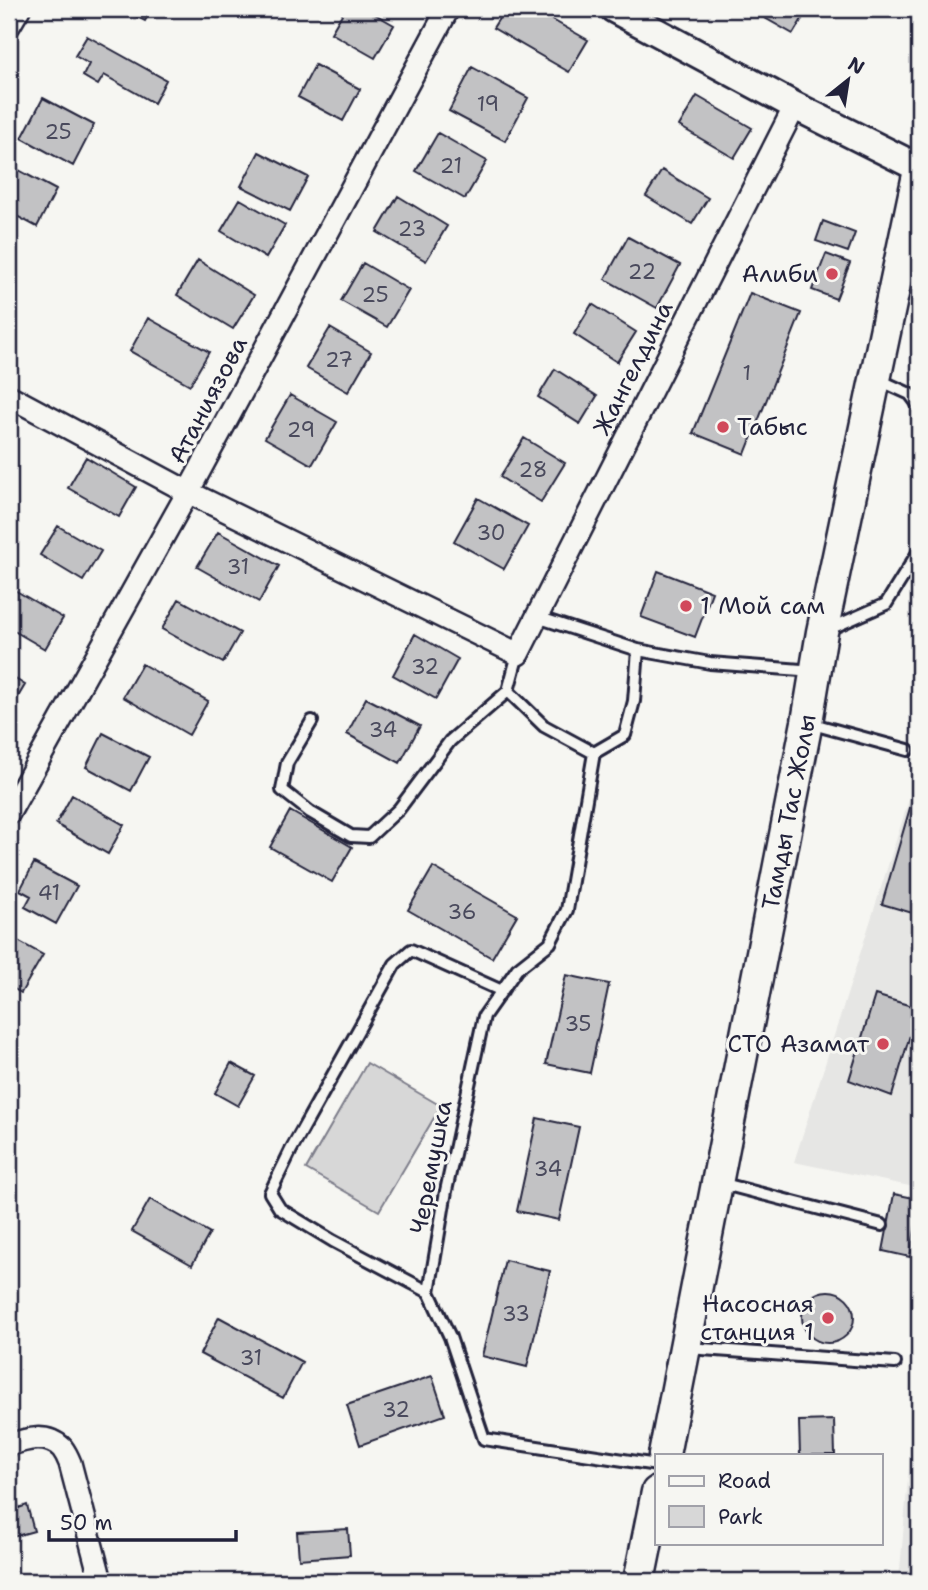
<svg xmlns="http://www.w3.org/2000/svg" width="928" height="1590" viewBox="0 0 928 1590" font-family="'Shantell Sans',sans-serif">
	<rect width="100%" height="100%" fill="#f6f6f2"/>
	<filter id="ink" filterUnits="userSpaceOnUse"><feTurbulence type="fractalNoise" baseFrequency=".0143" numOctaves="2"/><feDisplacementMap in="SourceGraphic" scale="14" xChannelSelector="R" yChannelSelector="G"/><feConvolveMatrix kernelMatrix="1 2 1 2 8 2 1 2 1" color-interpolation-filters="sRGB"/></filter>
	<g filter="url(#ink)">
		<path fill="#e6e6e4" d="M919 768V1188L794 1162Z
			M919 1347V1581H899L918 1365Z"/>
		<path fill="#d7d7d7" stroke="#7c7c89" stroke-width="2" d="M367 1063 441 1106 379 1211 306 1169Z"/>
		<path fill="#c2c2c4" stroke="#22223b" stroke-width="2" d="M122 9H152L145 21Z
			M345 9H366L394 25 375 58 331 33Z
			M505 9H533L588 40 569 72 493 28Z
			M749 9H808L793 34Z
			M87 36 166 80 154 103 104 75 98 85 83 76 89 64 75 56Z
			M315 65 360 89 343 121 298 97Z
			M472 67 528 98 505 141 449 111Z
			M697 96 752 128 734 158 679 126Z
			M43 98 94 125 73 166 22 138Z
			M438 133 487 161 465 199 416 171Z
			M259 152 308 177 290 211 241 186Z
			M9 165 56 190 37 227 9 212Z
			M662 170 708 198 692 224 646 196Z
			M398 196 447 226 426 261 377 232Z
			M240 199 285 225 266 258 221 231Z
			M823 221 855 233 848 252 816 241Z
			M628 237 680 265 657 308 605 279Z
			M826 254 850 263 836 299 812 290Z
			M198 260 254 295 233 329 177 295Z
			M363 263 409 290 387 327 341 301Z
			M750 293 801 313 745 454 693 433Z
			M592 304 636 332 617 362 574 334Z
			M148 318 209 352 190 385 130 351Z
			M330 328 371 352 348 392 306 368Z
			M555 369 597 396 580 424 538 397Z
			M290 395 337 422 312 465 265 438Z
			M524 438 565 463 541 502 500 477Z
			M86 457 136 487 119 517 68 488Z
			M478 498 528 526 504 569 454 541Z
			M58 526 101 551 83 581 40 555Z
			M218 532 279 566 259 602 197 567Z
			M658 571 712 592 695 637 641 617Z
			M11 588 63 618 45 649 9 628V591Z
			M179 599 240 633 223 663 162 629Z
			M415 634 458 659 436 699 393 675Z
			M142 664 208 701 189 735 123 697Z
			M9 675 25 685 9 712Z
			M366 698 420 726 400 763 347 734Z
			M103 733 149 757 131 791 86 767Z
			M919 777V915L882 904Z
			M72 795 124 825 108 854 56 824Z
			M290 811 352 847 332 882 270 847Z
			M34 863 77 886 56 924 25 907 31 896 20 890Z
			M433 867 517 915 492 958 408 910Z
			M9 936 43 955 21 993 9 986Z
			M566 975 609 984 590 1073 546 1064Z
			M875 995 918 1008 892 1096 849 1080Z
			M231 1063 255 1076 238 1106 215 1093Z
			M537 1118 579 1127 559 1220 517 1211Z
			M894 1194 919 1199V1208L910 1257 883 1251Z
			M150 1199 210 1233 192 1265 132 1231Z
			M505 1260 550 1271 527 1367 482 1356Z
			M802 1317a26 26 0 1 1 52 0a26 26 0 1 1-52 0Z
			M219 1317 302 1362 283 1398 200 1354Z
			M432 1376 445 1415 360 1445 347 1405Z
			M834 1420 835 1455H800L799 1421Z
			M15 1492 19 1508 27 1505 34 1531 9 1538V1494Z
			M348 1529 350 1555 299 1559 297 1532Z"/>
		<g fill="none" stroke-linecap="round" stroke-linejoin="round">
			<g stroke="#22223b" stroke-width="16">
				<path id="service" d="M877 379 910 394 919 406
					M537 617 638 650 710 663 814 671
					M827 630 886 604 919 551
					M508 691 544 726 594 753 625 735 634 701 638 650
					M312 721 287 763 282 790 310 812 351 836 369 837 399 809 450 741 508 691 518 654
					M809 723 908 750
					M594 753 567 910 550 943 517 969 484 1016 446 1191 429 1292 450 1337 484 1439 657 1465
					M720 1183 882 1225
					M429 1292 333 1241 280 1209 270 1193 291 1150 395 964 411 950 502 991
					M688 1348 895 1363"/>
			</g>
			<g stroke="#22223b" stroke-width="26">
				<path id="minor" d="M9 26 19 9
					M9 396 188 492 518 654 795 106
					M9 813 188 492 448 9
					M9 1445C26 1439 47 1433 62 1448 65 1452 68 1458 70 1463L101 1581"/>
			</g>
			<g stroke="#22223b" stroke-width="32">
				<path id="tertiary" d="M614 9 795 106 919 168"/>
			</g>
			<g stroke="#22223b" stroke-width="35">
				<path id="secondary" d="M664 1455 807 722 822 632 919 170
					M639 1581 657 1492"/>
			</g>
			<use href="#service" stroke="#f6f6f2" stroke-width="10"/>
			<use href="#minor" stroke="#f6f6f2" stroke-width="21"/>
			<use href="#tertiary" stroke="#f6f6f2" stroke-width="26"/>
			<use href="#secondary" stroke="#f6f6f2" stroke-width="30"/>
		</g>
	</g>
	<g fill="#d1495b" stroke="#f6f6f2" stroke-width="2.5">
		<circle cx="832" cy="274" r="7"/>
		<circle cx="723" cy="427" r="7"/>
		<circle cx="686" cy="606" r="7"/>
		<circle cx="883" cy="1044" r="7"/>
		<circle cx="828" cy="1318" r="7"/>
	</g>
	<g text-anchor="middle" stroke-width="6" stroke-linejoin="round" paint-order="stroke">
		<g font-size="21" fill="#4a4a5d">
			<text x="488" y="111">19</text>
			<text x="58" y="139">25</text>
			<text x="451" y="173">21</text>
			<text x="412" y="236">23</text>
			<text x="642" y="279">22</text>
			<text x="375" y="302">25</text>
			<text x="339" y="367">27</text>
			<text x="747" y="380">1</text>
			<text x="301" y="437">29</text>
			<text x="533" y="477">28</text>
			<text x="491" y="540">30</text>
			<text x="238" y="574">31</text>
			<text x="425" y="674">32</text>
			<text x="383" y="737">34</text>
			<text x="49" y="900">41</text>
			<text x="462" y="919">36</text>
			<text x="578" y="1031">35</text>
			<text x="548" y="1176">34</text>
			<text x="516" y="1321">33</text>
			<text x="251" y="1365">31</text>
			<text x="396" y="1417">32</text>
		</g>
		<g font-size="24" fill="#22223b" stroke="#f6f6f2" text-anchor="end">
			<text x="818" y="282">Алиби</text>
			<text x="737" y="435" text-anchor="start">Табыс</text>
			<text x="700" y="614" text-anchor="start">1 Мой сам</text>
			<text x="869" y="1052">СТО Азамат</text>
			<text x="814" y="1312">Насосная<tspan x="814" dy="28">станция 1</tspan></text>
		</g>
		<g font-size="24" fill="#22223b" stroke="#f6f6f2">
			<text transform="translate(633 368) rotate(-63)" y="8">Жангелдина</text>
			<text transform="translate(208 400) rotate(-62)" y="8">Атаниязова</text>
			<text transform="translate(789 812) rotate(-79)" y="8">Тамды Тас Жолы</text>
			<text transform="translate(431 1167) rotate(-79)" y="8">Черемушка</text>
		</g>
	</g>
	<rect width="928" height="1590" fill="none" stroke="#f6f6f2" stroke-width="35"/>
	<rect x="18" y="18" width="893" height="1555" fill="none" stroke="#22223b" stroke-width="2.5" filter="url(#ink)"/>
	<rect x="655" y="1454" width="228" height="91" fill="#f6f6f2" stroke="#a1a1a9" stroke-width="2"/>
	<rect x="669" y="1476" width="35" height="10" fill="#f6f6f2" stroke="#a1a1a9" stroke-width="2"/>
	<text x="718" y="1488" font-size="21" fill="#22223b">Road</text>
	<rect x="669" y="1506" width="35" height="21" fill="#d7d7d7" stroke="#a1a1a9" stroke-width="2"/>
	<text x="718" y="1524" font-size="21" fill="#22223b">Park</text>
	<g transform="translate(848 80) rotate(30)" stroke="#f6f6f2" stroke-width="5" paint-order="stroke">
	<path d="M0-5L12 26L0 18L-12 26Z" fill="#22223b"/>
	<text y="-10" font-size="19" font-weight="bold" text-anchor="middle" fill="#22223b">N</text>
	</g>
	<path d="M49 1530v10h187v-10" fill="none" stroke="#22223b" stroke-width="3.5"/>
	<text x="60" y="1530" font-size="21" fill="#22223b" stroke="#f6f6f2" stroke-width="5" paint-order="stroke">50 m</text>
</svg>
